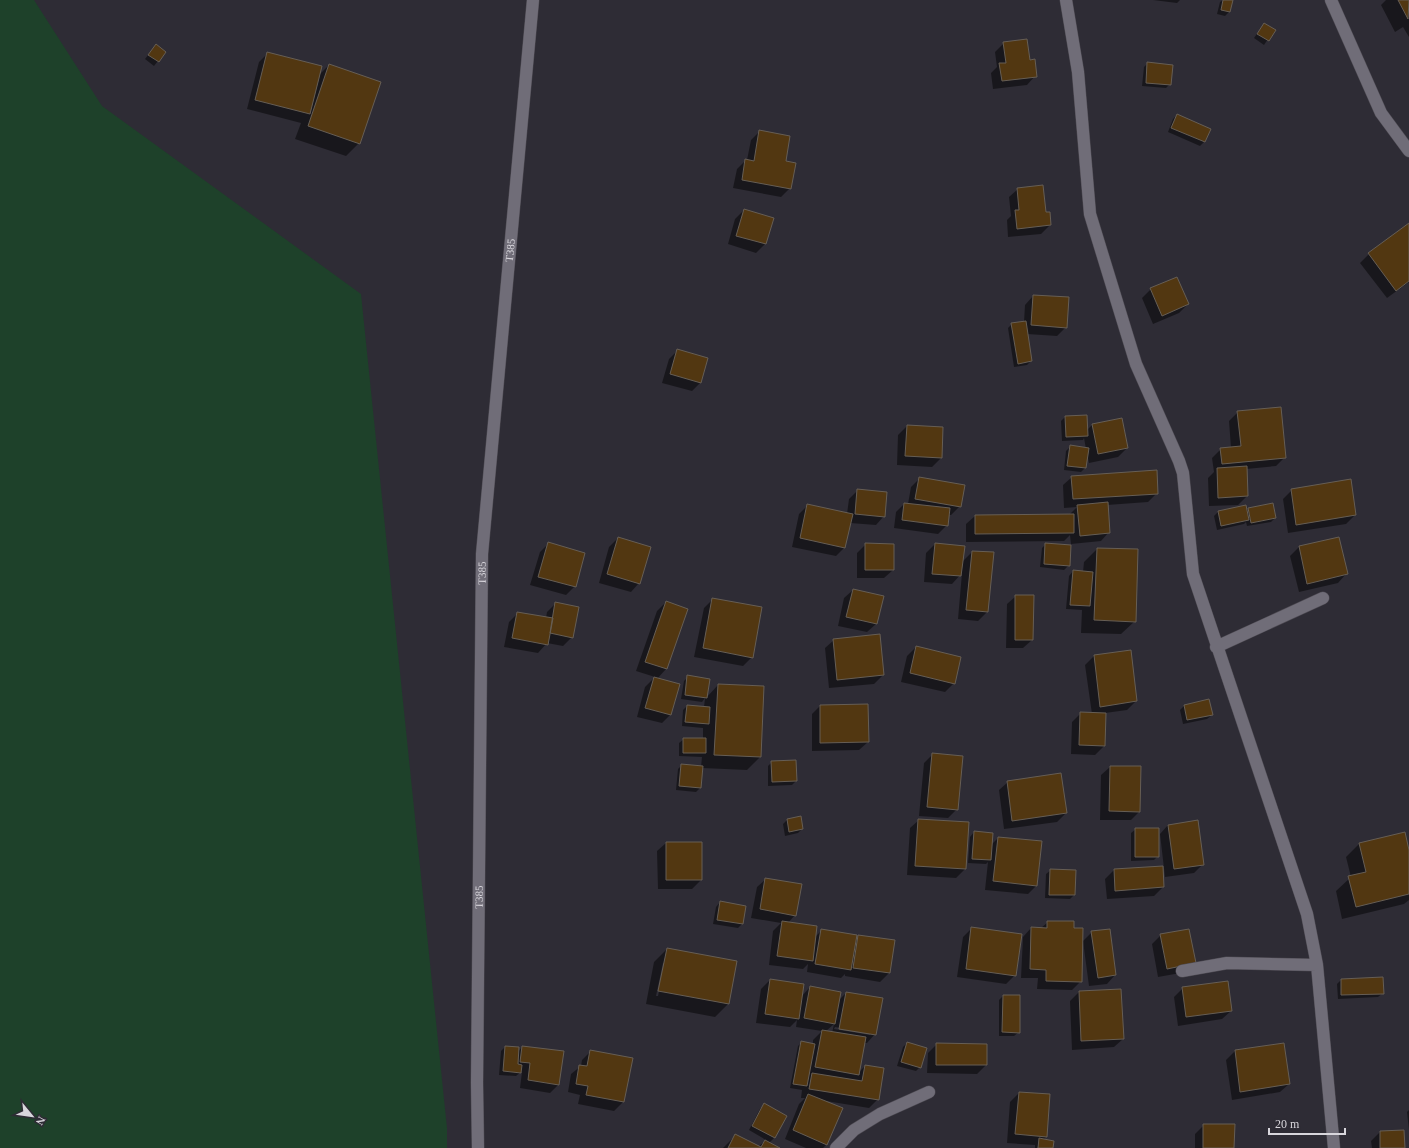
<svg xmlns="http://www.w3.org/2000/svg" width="1409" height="1148" viewBox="0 0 1409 1148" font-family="Georgia,serif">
	<rect width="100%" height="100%" fill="#2e2c35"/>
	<path fill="#1e412a" d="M0 0H34L102 106 361 294 447 1128V1148H0Z"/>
	<path fill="#0007" fill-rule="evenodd" d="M1153 0H1180L1177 3Z
		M1223 0 1232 1 1229 12 1225 16 1217 14 1220 2Z
		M1386 0H1409V37L1403 27 1395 32 1381 5Z
		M1264 24 1274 30 1264 45 1254 38Z
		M1004 43 1029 61 1035 76 1027 85 993 89 991 73 997 67 995 52Z
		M152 50 165 52 154 66 145 59Z
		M268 53 318 76 329 65 359 143 346 156 295 139 301 123 247 109 259 62Z
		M1148 63 1170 84 1166 88 1142 86 1144 67Z
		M1177 115 1204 142 1200 146 1168 132 1173 119Z
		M760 131 785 162 790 188 781 197 733 188 737 169 746 160H747L751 140Z
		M1018 189 1045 213 1050 225 1041 234 1008 237 1007 220 1011 216 1009 197Z
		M744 210 765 244 756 253 728 244 735 219Z
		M1409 224V282L1387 298 1360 263 1369 254Z
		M1151 289 1188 304 1179 313 1153 324 1142 298Z
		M1033 296 1066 327 1057 336 1027 334 1031 361 1027 365 1014 367 1008 328 1012 324 1024 322 1025 305Z
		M678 350 701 382 692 391 662 383 669 359Z
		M1238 412 1285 457 1276 466 1246 469 1247 496 1238 505 1209 506 1208 478 1214 472 1212 458 1221 449 1231 448 1229 421Z
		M1065 417 1087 430 1092 425 1127 448 1118 457 1089 463 1087 454 1085 468 1081 472 1064 470 1066 451 1070 447 1086 449 1084 438 1083 440 1062 441 1061 421Z
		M907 426 942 428 941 458 932 467 897 465 898 435Z
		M1072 477 1157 493 1148 502 1107 505 1109 532 1101 541 1071 544 1070 535 1064 541 966 542V524L975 516 1069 515 1077 507 1064 508 1063 485Z
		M920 478 960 506 951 515H949L947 525 938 534 894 528 896 512 904 504H908L911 487Z
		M858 490 884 516 876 525 850 523 844 548 836 556 792 547 799 514 807 506 847 514 849 499Z
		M1292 490 1355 515 1346 524 1288 533 1283 499Z
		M1248 509 1275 518 1271 522 1247 526 1246 522 1244 524 1217 530 1214 516 1218 512 1246 511Z
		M618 538 639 583 631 592 599 583 609 547Z
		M549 543 575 586 566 595 530 585 540 552Z
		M866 544 893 570 884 578H857V553Z
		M935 544 962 562 972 552 993 553 987 612 978 621 958 619 962 573 952 584 924 582 926 553Z
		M1046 544 1069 565 1064 570 1040 567 1042 548Z
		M1299 547 1346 574 1338 583 1299 592 1290 556Z
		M1097 549 1135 621 1121 634 1081 633 1082 610 1066 609 1069 576 1073 571 1083 572 1084 562Z
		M853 590 876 624 867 632 838 626 844 598Z
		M1016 596 1032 640 1023 648H1006L1007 604Z
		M713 599 752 657 743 666 694 657 704 608Z
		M666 602 687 609 666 669 657 679 671 714 662 723 637 717 645 687 655 677 636 671 657 611Z
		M556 603 572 637 563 646 547 643 538 653 504 647 509 622 518 613 546 618 547 612Z
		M834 640 883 675 874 684 829 688 825 648Z
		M916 647 954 683 945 692 901 682 907 656Z
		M1130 651 1136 701 1127 710 1105 713 1104 746 1095 755 1071 754 1072 722 1081 713 1092 714 1085 665 1094 656Z
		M688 677 706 698 718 685 763 687 760 757 747 770 702 768 700 788 696 792 676 790 678 769 682 765 701 767 702 757 679 756V743L684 739H703V728L682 726 683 710 687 706 704 707 705 698 702 702 681 699 684 681Z
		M1209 701 1212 715 1207 719 1183 724 1180 710 1184 706Z
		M820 706 868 742 859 750 812 751V714Z
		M933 754 957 809 948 818 919 816 924 763Z
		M772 762 796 781 792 785 768 786V766Z
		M1110 767H1140L1139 812 1131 820H1100L1101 775Z
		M1008 782 1066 813 1057 822 1004 829 999 790Z
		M788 819 802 829 798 833 785 836 783 824Z
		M919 820 968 823 965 869 956 878 907 875 910 828Z
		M1168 825 1203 864 1194 873 1165 877 1160 834Z
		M1136 829 1158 856 1154 860 1131 861V833Z
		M974 832 991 845 998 838 1037 885 1028 894 985 890 988 862 986 864 968 863 970 837Z
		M1404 833 1409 854V900L1404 904 1342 919 1336 891 1351 877 1346 857 1359 844Z
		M666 843 701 880 692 889H658L657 851Z
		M1051 870 1074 895 1070 899 1045 898 1046 874Z
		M1114 870 1163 887 1154 896 1107 899 1105 879Z
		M766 879 795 915 788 923 815 937 822 930 855 939 859 936 889 973 880 982 845 976V974L841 978 807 972 808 964 803 969 769 965 773 931 781 923 751 918 757 887Z
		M720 902 742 924 738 928 713 924 716 907Z
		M1048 922 1081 981 1072 990 1037 989 1038 978H1021L1023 937 1031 928H1041Z
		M972 928 1015 975 1006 984 957 977 963 937Z
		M1092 932 1115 975 1107 984 1089 986 1083 941Z
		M1161 935 1186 972 1158 977 1152 944Z
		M667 949 728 1004 715 1017 646 1004 654 962ZM663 963H665L658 996H656Z
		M770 980 802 996 810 987 838 1001 846 993 875 1034 867 1043H864L859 1072 865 1066 878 1099 869 1108 826 1101 827 1144 823 1148H806L785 1139 799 1104 805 1098H801L802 1090 790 1088 798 1046 802 1042 813 1044V1040L822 1031 796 1027 797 1020 790 1027 756 1023 761 989ZM834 1024 832 1033 825 1032ZM835 1027 870 1033V1035L834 1029Z
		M1341 980 1383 993 1378 997 1338 999 1337 984Z
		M1183 988 1231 1011 1222 1019 1178 1026 1174 997Z
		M1120 990 1123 1039 1114 1047 1072 1050 1070 1001 1079 992Z
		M1003 996 1019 1032 1014 1036H999V1000Z
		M907 1043 920 1067 916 1071 897 1066 903 1047Z
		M937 1044 986 1065 977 1074 927 1073 928 1053Z
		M1284 1044 1289 1084 1280 1092 1232 1100 1226 1060 1235 1051Z
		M505 1047 518 1048V1052L522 1047 559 1084 550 1093 520 1088 522 1072H521L516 1076 499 1075 501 1051Z
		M591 1051 632 1059 623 1102 614 1111 578 1104 580 1095 568 1092 571 1074 581 1066 582 1060Z
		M1019 1093 1046 1137 1043 1140 1052 1148H1039L1040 1143 1037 1148H1035V1145L1007 1143 1010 1102Z
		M764 1105 786 1116 774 1138 769 1143 779 1148H723L735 1136 758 1147 766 1140 749 1130 760 1109Z
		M1409 1110V1130L1407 1112Z
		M1204 1125 1233 1148H1195V1134Z
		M1380 1132 1404 1148H1372L1371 1141Z"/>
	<path fill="#523711" stroke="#665e55" d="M1223 0H1233L1230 12 1221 10Z
		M1398 0H1409L1408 19Z
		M1264 23 1276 30 1269 41 1257 34Z
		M1027 39 1030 60 1035 59 1037 77 1002 81 999 63H1006L1003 42Z
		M156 44 166 52 159 62 148 55Z
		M267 52 322 66 310 114 255 100Z
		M1147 62 1173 65 1171 85 1146 83Z
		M329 64 381 82 360 144 308 126Z
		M1177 114 1211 129 1205 142 1171 128Z
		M759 130 790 136 786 161 796 163 791 189 742 180 745 159 754 161Z
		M1043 185 1046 212H1050L1051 225 1017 229 1015 210H1019L1017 188Z
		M744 209 774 218 766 244 736 236Z
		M1409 223V281L1396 291 1368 253Z
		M1177 277 1189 304 1162 316 1150 288Z
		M1033 295 1069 297 1067 328 1031 325Z
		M1026 321 1032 361 1018 364 1011 323Z
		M677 349 708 358 701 383 670 374Z
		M1281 407 1286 458 1222 464 1220 448 1241 446 1237 411Z
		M1087 415 1088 436 1066 437 1065 416Z
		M1122 418 1128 448 1098 454 1092 424Z
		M907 425 943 427 942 458 905 456Z
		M1070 445 1089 448 1086 468 1067 466Z
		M1247 466 1248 496 1218 498 1217 468Z
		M1157 470 1158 494 1073 499 1071 476Z
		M919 477 965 485 961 507 915 499Z
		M1351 479 1356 515 1296 525 1291 489Z
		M857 489 887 492 885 517 855 514Z
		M1108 502 1110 533 1080 536 1077 505Z
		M904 503 950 508 948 526 902 520Z
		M1273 503 1276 518 1251 523 1248 508Z
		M807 504 853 514 845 548 800 538Z
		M1246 505 1249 520 1221 526 1218 511Z
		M1074 514V533L975 534V515Z
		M618 537 651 547 640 584 607 574Z
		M1339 537 1348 574 1307 584 1299 546Z
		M548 542 585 553 576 587 538 577Z
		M865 543 894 544V570H865Z
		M935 543 965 546 961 576 932 574Z
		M1045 543 1071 545 1070 566 1044 564Z
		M1097 548 1138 549 1136 622 1094 620Z
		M972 551 994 552 988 612 966 610Z
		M1073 570 1093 572 1090 606 1070 605Z
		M853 589 884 596 877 624 846 617Z
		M1015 595H1034L1033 640H1015Z
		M712 598 762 607 753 658 703 648Z
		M666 601 688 609 667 669 645 662Z
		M555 602 579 607 573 638 550 633Z
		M517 612 553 618 548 645 512 638Z
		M880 634 884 675 837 680 833 639Z
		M916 646 961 657 955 684 910 673Z
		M1131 650 1137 701 1100 707 1094 655Z
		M687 675 710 679 707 698 685 695Z
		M654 677 680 684 671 715 645 708Z
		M718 684 764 686 761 757 714 755Z
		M1209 699 1213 715 1187 720 1184 705Z
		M868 704 869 742 820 743V705Z
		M687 705 710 707 709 724 685 722Z
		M1080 712 1106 713 1105 746 1079 745Z
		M683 738H706V753H683Z
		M932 753 963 756 958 810 927 807Z
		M796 760 797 781 772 782 771 761Z
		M681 764 703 766 701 788 679 786Z
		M1110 766H1141L1140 812 1109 811Z
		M1061 773 1067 813 1012 821 1007 781Z
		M801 816 803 829 789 832 787 819Z
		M918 819 969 822 966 869 915 866Z
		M1198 820 1204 865 1174 869 1168 825Z
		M1135 828H1159V857H1135Z
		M974 831 993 833 991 860 972 859Z
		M1405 832 1409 850V894L1356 907 1348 876 1366 872 1359 843Z
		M998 837 1042 841 1037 886 993 881Z
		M666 842H702V880H666Z
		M1163 866 1164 887 1115 891 1114 869Z
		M1050 869 1076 870 1075 895H1049Z
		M765 878 802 884 796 916 760 909Z
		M720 901 746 906 743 924 717 920Z
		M782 921 817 926 813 961 777 956Z
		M1047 921H1074V928H1083L1082 982 1046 981V970L1030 969 1031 927 1047 928Z
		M971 927 1022 934 1016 976 966 969Z
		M821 929 857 935 851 970 815 964Z
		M1110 929 1116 975 1098 978 1091 931Z
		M1189 929 1196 963 1167 969 1160 934Z
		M858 935 895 940 890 973 853 968Z
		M667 948 737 961 729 1004 658 991Z
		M1383 977 1384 994 1341 995V979Z
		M770 979 804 984 799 1019 765 1014Z
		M1228 981 1232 1011 1186 1017 1182 987Z
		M810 986 841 992 835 1024 804 1018Z
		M1121 989 1124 1039 1081 1041 1079 991Z
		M846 992 883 998 876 1035 839 1029Z
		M1003 995H1020V1033L1002 1032Z
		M822 1030 866 1037 859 1075 815 1067Z
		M801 1041 815 1044 807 1086 793 1084Z
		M907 1042 927 1048 921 1068 901 1062Z
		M936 1043 987 1044V1065H936Z
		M1284 1043 1290 1084 1240 1092 1235 1050Z
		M505 1046 519 1047 518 1064 522 1065 521 1073 503 1071Z
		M522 1046 564 1051 559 1085 528 1080 530 1063 520 1062Z
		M590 1050 633 1058 624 1102 586 1095 588 1086 576 1084 579 1065 587 1066Z
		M865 1065 884 1068 879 1100 809 1089 812 1073 862 1081Z
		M1019 1092 1050 1094 1047 1137 1015 1134Z
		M808 1094 843 1108 827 1145 793 1130Z
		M764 1103 787 1116 775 1138 752 1126Z
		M1203 1124H1235L1234 1148H1203Z
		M1404 1130 1405 1148H1380V1131Z
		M735 1134 761 1147 765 1140 780 1148H728Z
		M1039 1138 1054 1141 1053 1148H1038Z"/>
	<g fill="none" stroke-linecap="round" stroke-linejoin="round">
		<g stroke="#4d4a52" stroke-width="13">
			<path id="minor" d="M1066 0 1078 72 1090 214 1136 364 1179 461 1183 473 1193 574 1307 914 1317 965 1334 1148
				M1331 0 1381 113 1409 151
				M1216 647 1323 598
				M1182 971 1227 963 1317 965
				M836 1148 854 1130 880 1114 929 1092"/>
		</g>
		<g stroke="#4d4a52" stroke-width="13">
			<g id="tertiary">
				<path id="s1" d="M478 1148 477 1083 482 554 533 0"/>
			</g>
		</g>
		<use href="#minor" stroke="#706d78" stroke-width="12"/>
		<use href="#tertiary" stroke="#706d78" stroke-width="12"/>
	</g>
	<g text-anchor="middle" stroke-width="4" stroke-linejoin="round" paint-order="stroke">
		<g font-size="11" fill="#d8d6dc" stroke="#2e2c35">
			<text dy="4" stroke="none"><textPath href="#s1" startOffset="899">T385</textPath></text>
			<text dy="4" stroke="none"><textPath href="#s1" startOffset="575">T385</textPath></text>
			<text dy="4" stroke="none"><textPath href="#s1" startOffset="251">T385</textPath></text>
		</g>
	</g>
	<g transform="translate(32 1116) rotate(119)" stroke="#2e2c35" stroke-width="3" paint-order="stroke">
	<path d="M0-3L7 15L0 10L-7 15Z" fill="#d8d6dc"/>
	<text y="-6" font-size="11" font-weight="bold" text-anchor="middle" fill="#d8d6dc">N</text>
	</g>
	<path d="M1269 1128v6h76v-6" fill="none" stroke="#d8d6dc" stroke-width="2"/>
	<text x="1275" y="1128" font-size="12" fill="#d8d6dc" stroke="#2e2c35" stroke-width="3" paint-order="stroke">20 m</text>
</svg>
